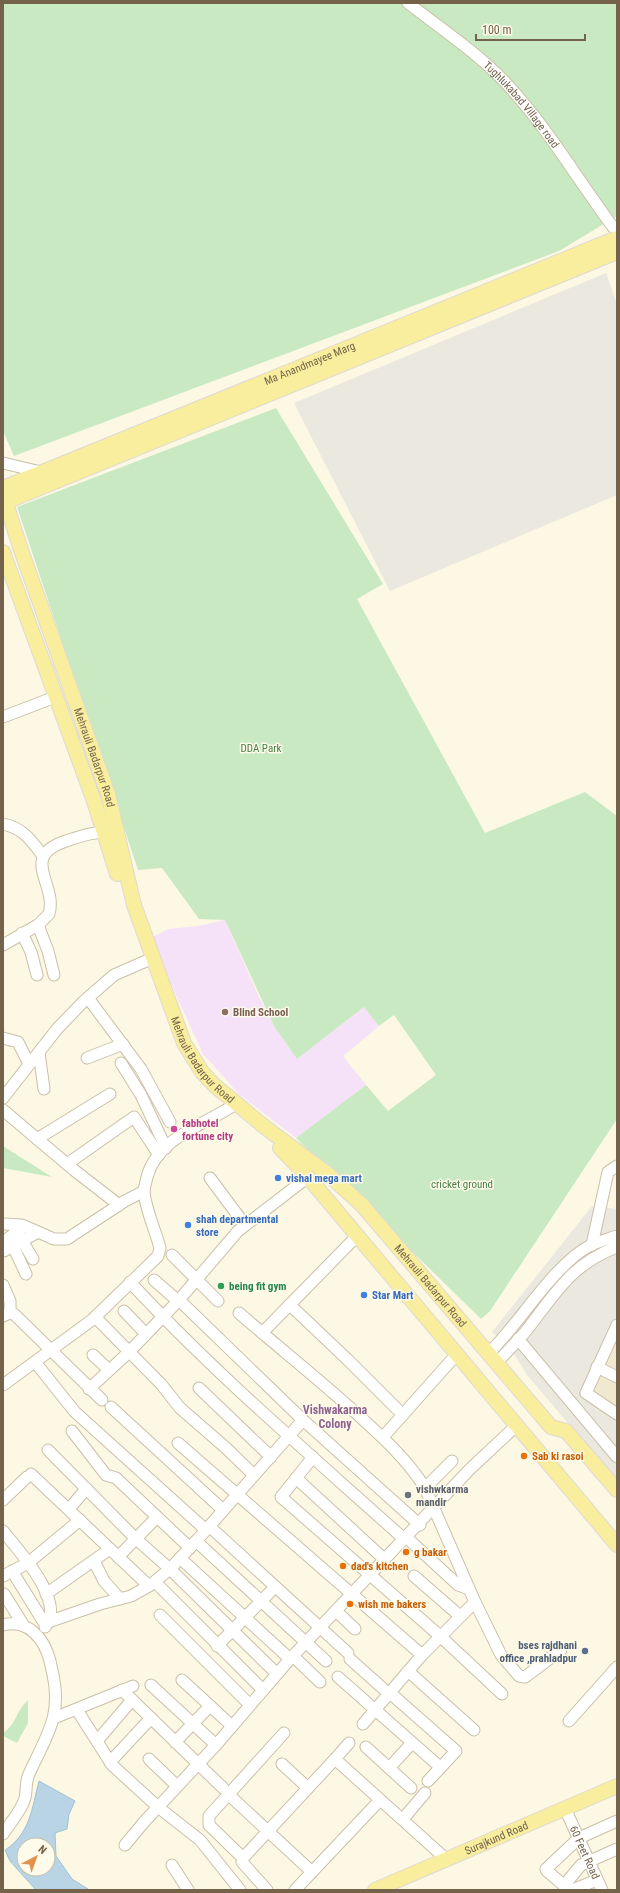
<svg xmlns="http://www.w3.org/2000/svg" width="620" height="1893" viewBox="0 0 620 1893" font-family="'Roboto Condensed',sans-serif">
	<rect width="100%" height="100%" fill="#fcf8e4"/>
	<path fill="#f0e9d0" d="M617 1329V1424L585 1388Z"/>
	<path fill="#ebe8df" d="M606 273 617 304V495L390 591 294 403Z
		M592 1206 617 1209V1329L585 1388 617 1424V1481L527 1375 513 1352 492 1332Z"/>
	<path fill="#f5e1f8" d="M225 920 259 997 274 1026 297 1059 364 1007 379 1026 343 1056 366 1085 296 1138 240 1095 203 1054 175 993 153 937 168 929 198 926Z"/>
	<path fill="#c9e9c3" d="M3 3H617V216L559 251 14 456 3 431Z
		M276 408 383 584 357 599 485 833 585 792 617 816V1119L490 1311 481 1319 296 1138 366 1085 388 1111 436 1075 394 1015 379 1026 364 1007 297 1059 274 1026 225 920 199 919 162 868 138 870 17 507Z
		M3 1146 52 1177 3 1168Z
		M28 1700V1723L17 1743 3 1736V1733C18 1722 15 1712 28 1700Z"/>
	<path fill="#b9d4e5" stroke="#a0c1d6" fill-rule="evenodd" d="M39 1781 75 1801 69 1814 67 1829 55 1833 56 1856 72 1879 88 1889 87 1890H36L10 1861 5 1850C30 1834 32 1808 39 1781ZM24 1845H48V1869H24Z"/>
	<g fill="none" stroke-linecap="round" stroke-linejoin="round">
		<g stroke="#cac0a8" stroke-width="13">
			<g id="minor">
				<path id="s1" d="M408 3C440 28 476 52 504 81 546 125 577 179 613 227"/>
				<path d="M3 463 41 472"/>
				<path d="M3 717 55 697"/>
				<path d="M3 824C23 828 31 840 43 856"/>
				<path d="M38 925 48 951 54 975"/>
				<path d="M22 933 31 952 37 975"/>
				<path d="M3 945 38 925 49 914C58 884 18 857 66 841 81 836 95 831 112 832"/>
				<path d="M88 998 141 1069 170 1122"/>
				<path d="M3 1038 18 1042 29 1064"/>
				<path d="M39 1053 44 1089"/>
				<path d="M87 1058 123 1044"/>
				<path d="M121 1063 141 1095 166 1148"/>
				<path d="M3 1098 57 1029 83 1002 114 975 153 958"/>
				<path d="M3 1110 74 1170 119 1205"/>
				<path d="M37 1139 110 1094"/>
				<path d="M67 1164 134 1117 159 1155"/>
				<path d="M210 1178 245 1225"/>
				<path d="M3 1224 22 1225 54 1239H67L125 1201 144 1191"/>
				<path d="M17 1232 33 1259"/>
				<path d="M3 1242 22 1228"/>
				<path d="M592 1245 608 1172 617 1166"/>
				<path d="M13 1246 26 1274"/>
				<path d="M4 1251 38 1232"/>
				<path d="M172 1255 218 1301"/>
				<path d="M154 1280 178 1301"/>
				<path d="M130 1282C215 1374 311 1455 404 1539"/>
				<path d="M3 1285 10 1301V1313"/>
				<path d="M179 1300 303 1420 420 1525"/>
				<path d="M290 1305 348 1360 403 1415"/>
				<path d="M124 1311 146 1334"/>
				<path d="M239 1313C278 1347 319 1379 357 1414 382 1437 407 1459 425 1488L475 1602 501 1655 519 1676 525 1677 561 1650"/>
				<path d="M3 1316 10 1313 14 1314 102 1400"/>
				<path d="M95 1317 161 1384 180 1408 226 1448 254 1475"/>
				<path d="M617 1325 586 1393 617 1414"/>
				<path d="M262 1333 357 1236"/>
				<path d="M518 1339 617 1457"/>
				<path d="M489 1353C521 1322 553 1265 591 1245 599 1241 609 1239 617 1236"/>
				<path d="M93 1355 109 1370"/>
				<path d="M35 1362 75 1412 206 1530"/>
				<path d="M497 1363C506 1352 517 1342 526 1331 555 1294 571 1264 617 1247"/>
				<path d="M597 1367 617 1377"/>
				<path d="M3 1385 92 1320 158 1256 160 1248C155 1229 146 1211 144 1192 144 1188 146 1182 147 1177 157 1139 201 1126 231 1107"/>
				<path d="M199 1388 271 1457"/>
				<path d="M89 1389 129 1352 179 1300 238 1231 308 1177"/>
				<path d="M111 1407 223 1510"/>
				<path d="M72 1431 106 1475 116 1478 190 1548"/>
				<path d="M383 1437 456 1355"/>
				<path d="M178 1443 422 1655"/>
				<path d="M48 1450 136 1539 170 1569 277 1674"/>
				<path d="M313 1457 281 1497 440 1636 502 1694"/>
				<path d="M31 1474 149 1586"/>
				<path d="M296 1478 384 1559"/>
				<path d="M425 1488 452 1461"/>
				<path d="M3 1500 27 1477"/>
				<path d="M69 1509 86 1489"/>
				<path d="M209 1526 348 1653"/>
				<path d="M3 1531C18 1550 67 1602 45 1627"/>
				<path d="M406 1537 458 1585 469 1589"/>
				<path d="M196 1541 326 1661"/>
				<path d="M118 1557 157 1517"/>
				<path d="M180 1558 290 1659"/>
				<path d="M94 1561 104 1581 120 1599"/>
				<path d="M12 1571 43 1621 48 1622 100 1604 131 1596 149 1586 170 1569 198 1539 303 1420"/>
				<path d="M3 1576 28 1563 80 1520"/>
				<path d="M414 1576 460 1616"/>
				<path d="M155 1582 263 1690"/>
				<path d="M4 1594 24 1626"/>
				<path d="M46 1594 110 1549"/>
				<path d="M336 1611 355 1629"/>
				<path d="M160 1615 250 1705"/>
				<path d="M3 1625C18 1621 31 1627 40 1639 47 1648 50 1659 52 1670 63 1716 47 1734 29 1774 25 1782 27 1790 25 1798 22 1810 10 1823 3 1834"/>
				<path d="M217 1646 275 1587"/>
				<path d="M293 1656 320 1682"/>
				<path d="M350 1659 388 1693"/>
				<path d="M408 1671 474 1730"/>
				<path d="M338 1677 440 1767"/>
				<path d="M182 1680 232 1726"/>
				<path d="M151 1685 216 1745"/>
				<path d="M122 1690 223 1788"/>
				<path d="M389 1692 456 1751 428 1781"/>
				<path d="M77 1710 112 1765 158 1807 200 1840 240 1890"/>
				<path d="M54 1718 133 1686"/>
				<path d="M569 1721 617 1667"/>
				<path d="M363 1724 422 1655 475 1602"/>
				<path d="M97 1741 132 1700"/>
				<path d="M175 1742 210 1706"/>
				<path d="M366 1747 411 1788"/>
				<path d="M149 1759 177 1786"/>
				<path d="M335 1759 349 1743"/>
				<path d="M110 1762 151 1718"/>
				<path d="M282 1764 308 1788"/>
				<path d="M389 1768 412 1743"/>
				<path d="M228 1794 312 1872"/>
				<path id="s2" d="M568 1815 602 1890"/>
				<path d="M403 1819 425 1793"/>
				<path d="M125 1845 144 1822 216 1745 290 1659 470 1469 516 1426"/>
				<path d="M243 1858 209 1825V1816L284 1733"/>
				<path d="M172 1865 188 1890"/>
				<path d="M567 1888 547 1871 546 1869 579 1838 617 1821"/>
				<path d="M267 1890 242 1862 243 1858 335 1759 446 1859"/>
				<path d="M295 1890 380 1800"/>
				<path d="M567 1890V1882L581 1865 617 1849"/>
				<path d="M572 1890 597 1880"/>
			</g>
		</g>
		<g stroke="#dedad4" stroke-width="16">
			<g id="major">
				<path id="s3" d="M3 488 617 238"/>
				<path id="s4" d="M3 494 21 550 108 794 134 905 184 1043 202 1072 214 1085 266 1128 328 1174 362 1205 551 1427 566 1431 617 1490"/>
				<path d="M3 503 617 252"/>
				<path d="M3 552 94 801 117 874"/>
				<path d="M280 1148 308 1177 617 1545"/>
				<path id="s5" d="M375 1890 617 1786"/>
			</g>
		</g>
		<use href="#minor" stroke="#fff" stroke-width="11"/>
		<use href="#major" stroke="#f9ed9e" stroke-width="14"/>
	</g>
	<circle fill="#8d6e63" stroke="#fffbea" stroke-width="1.5" cx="225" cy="1012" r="4"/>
	<circle fill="#d1479c" stroke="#fffbea" stroke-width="1.5" cx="174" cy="1129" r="4"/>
	<g fill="#3f7fe0" stroke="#fffbea" stroke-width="1.5">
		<circle cx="278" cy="1178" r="4"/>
		<circle cx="188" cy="1225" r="4"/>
		<circle cx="364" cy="1295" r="4"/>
	</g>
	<circle fill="#2e9e5b" stroke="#fffbea" stroke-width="1.5" cx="221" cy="1286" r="4"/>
	<g fill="#e8710a" stroke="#fffbea" stroke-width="1.5">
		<circle cx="524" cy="1456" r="4"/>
		<circle cx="406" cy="1552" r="4"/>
		<circle cx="343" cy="1566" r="4"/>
		<circle cx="350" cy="1604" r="4"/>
	</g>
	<circle fill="#6b7280" stroke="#fffbea" stroke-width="1.5" cx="408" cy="1495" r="4"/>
	<circle fill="#5c6f8a" stroke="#fffbea" stroke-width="1.5" cx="585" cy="1651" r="4"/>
	<g text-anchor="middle" stroke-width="3" stroke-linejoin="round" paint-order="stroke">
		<g font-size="11" fill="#74634a" stroke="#fffbea">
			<text dy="4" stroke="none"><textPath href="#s1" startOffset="153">Tughlukabad Village road</textPath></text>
			<text dy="4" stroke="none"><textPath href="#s3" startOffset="331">Ma Anandmayee Marg</textPath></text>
			<text dy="4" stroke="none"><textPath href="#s4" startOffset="279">Mehrauli Badarpur Road</textPath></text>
			<text dy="4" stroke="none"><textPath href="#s4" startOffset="603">Mehrauli Badarpur Road</textPath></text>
			<text dy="4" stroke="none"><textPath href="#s4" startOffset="927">Mehrauli Badarpur Road</textPath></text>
			<text dy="4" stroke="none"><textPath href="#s5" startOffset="132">Surajkund Road</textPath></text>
			<text dy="4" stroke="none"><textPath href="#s2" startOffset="41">60 Feet Road</textPath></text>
		</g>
		<g font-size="11" fill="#487f45" stroke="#fffbea">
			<text x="261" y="752">DDA Park</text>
			<text x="462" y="1188">cricket ground</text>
		</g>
		<g font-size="11" font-weight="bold" fill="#785e54" stroke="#fffbea" text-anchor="start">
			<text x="233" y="1016">Blind School</text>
		</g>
		<g font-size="11" font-weight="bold" fill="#b23c85" stroke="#fffbea" text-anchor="start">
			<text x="182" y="1127">fabhotel<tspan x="182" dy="13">fortune city</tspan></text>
		</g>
		<g font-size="11" font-weight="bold" fill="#366cbe" stroke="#fffbea" text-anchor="start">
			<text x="286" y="1182">vishal mega mart</text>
			<text x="196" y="1223">shah departmental<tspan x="196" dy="13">store</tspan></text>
			<text x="372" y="1299">Star Mart</text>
		</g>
		<g font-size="11" font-weight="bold" fill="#27864d" stroke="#fffbea" text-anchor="start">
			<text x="229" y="1290">being fit gym</text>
		</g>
		<g font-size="11" font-weight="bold" fill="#c56008" stroke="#fffbea" text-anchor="start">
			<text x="532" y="1460">Sab ki rasoi</text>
			<text x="414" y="1556">g bakar</text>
			<text x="351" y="1570">dad's kitchen</text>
			<text x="358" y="1608">wish me bakers</text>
		</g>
		<g font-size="11" font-weight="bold" fill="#5b616d" stroke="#fffbea" text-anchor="start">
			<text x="416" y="1493">vishwkarma<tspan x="416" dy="13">mandir</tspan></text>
		</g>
		<g font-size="11" font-weight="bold" fill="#4e5e75" stroke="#fffbea" text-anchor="end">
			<text x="577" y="1649">bses rajdhani<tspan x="577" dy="13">office ,prahladpur</tspan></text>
		</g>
		<g font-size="12" font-weight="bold" fill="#8c6290" stroke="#fffbea">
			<text x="335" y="1414">Vishwakarma<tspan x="335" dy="14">Colony</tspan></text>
		</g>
	</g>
	<rect width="620" height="1893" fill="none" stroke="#74634a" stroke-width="8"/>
	<g transform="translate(36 1857) rotate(41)"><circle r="19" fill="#fffbea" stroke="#c7beaa"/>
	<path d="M0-3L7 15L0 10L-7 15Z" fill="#e3924c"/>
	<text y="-6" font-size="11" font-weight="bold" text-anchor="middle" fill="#74634a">N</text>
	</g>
	<path d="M476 34v6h109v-6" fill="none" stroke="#74634a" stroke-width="2"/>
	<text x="482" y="34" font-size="12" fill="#74634a" stroke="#fffbea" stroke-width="3" paint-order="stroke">100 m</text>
</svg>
